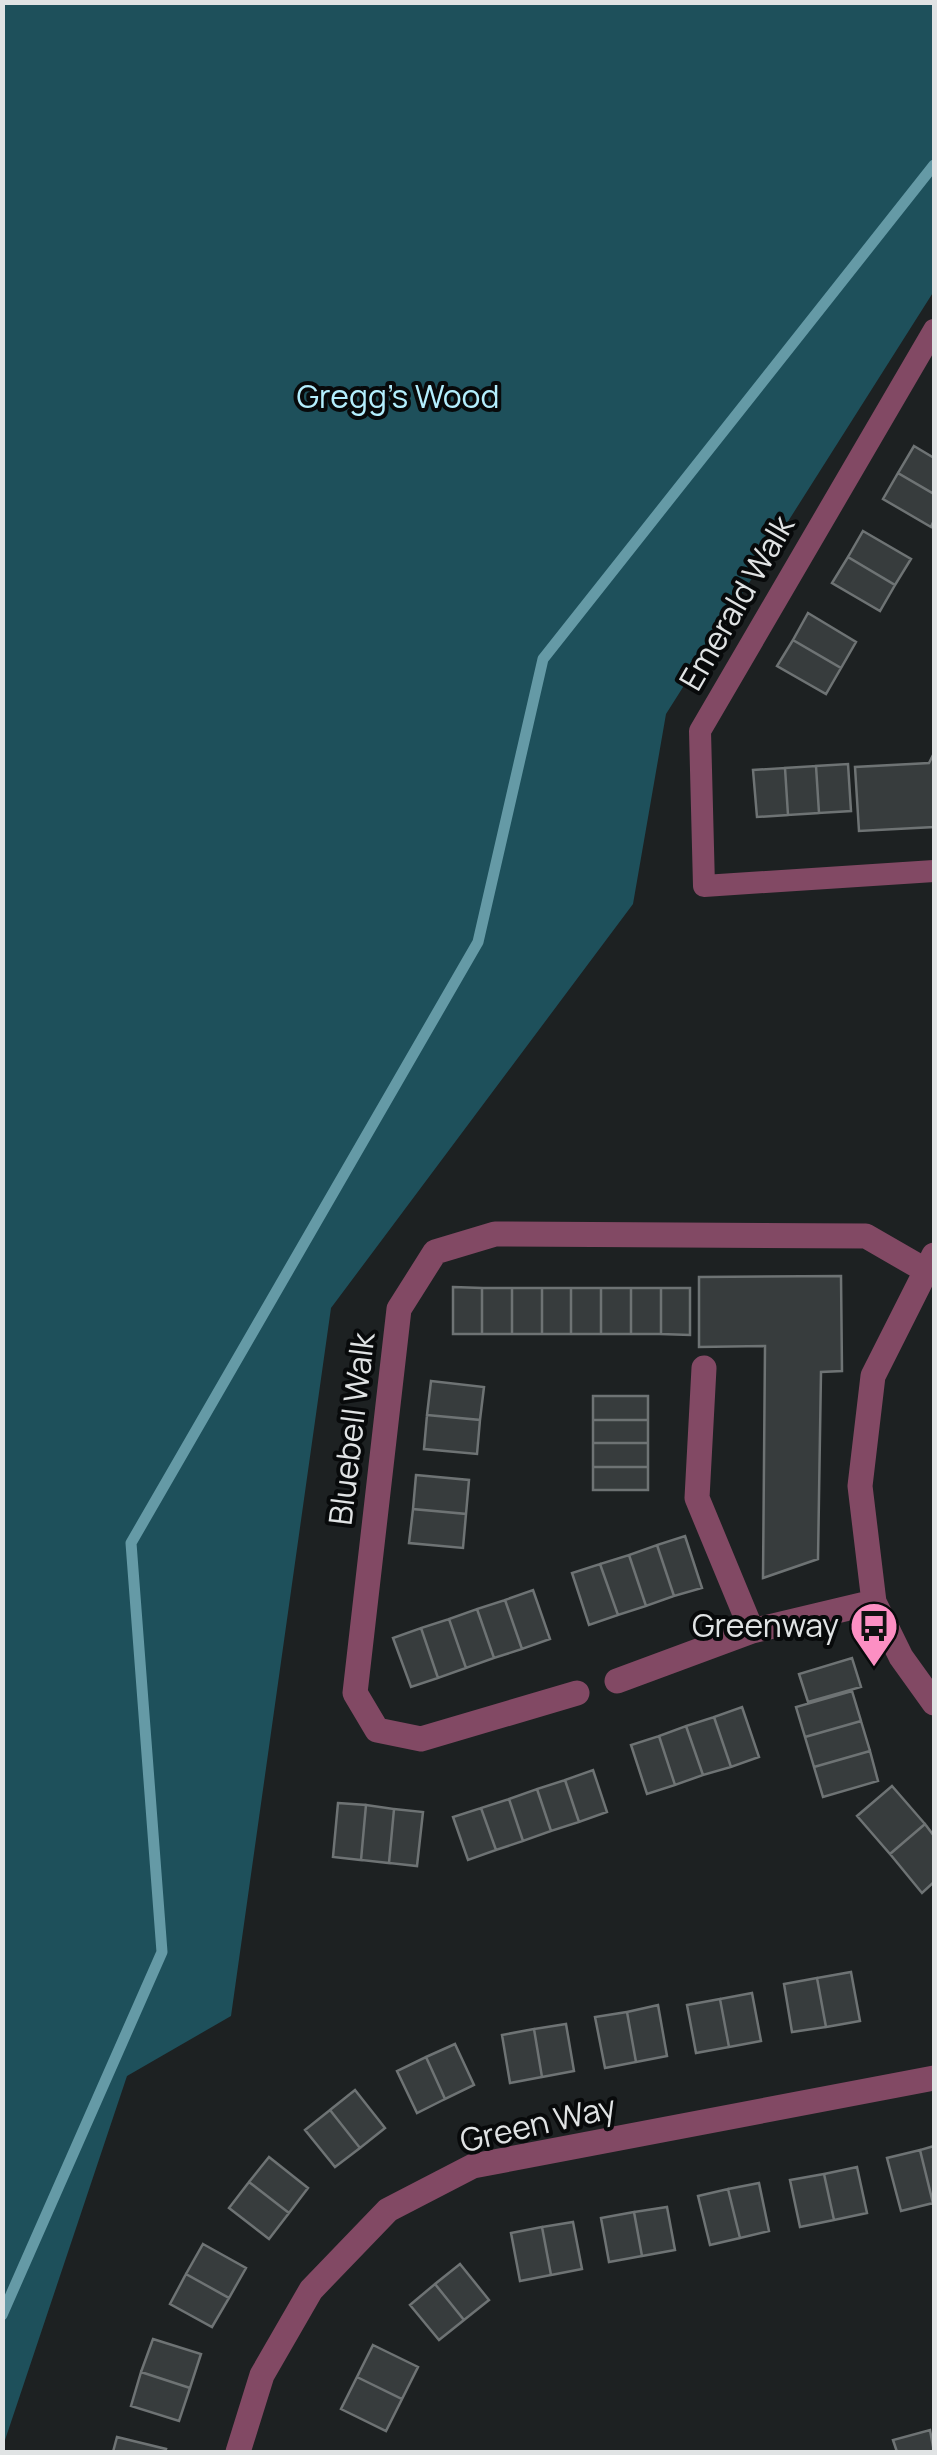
<svg xmlns="http://www.w3.org/2000/svg" width="937" height="2455" viewBox="0 0 937 2455" font-family="Manrope,sans-serif">
	<rect width="100%" height="100%" fill="#1d2122"/>
	<path fill="#1e505b" d="M3 2 934 3V291L666 714 633 904 331 1308 231 2016 127 2076 3 2446Z"/>
	<g fill="none" stroke-linecap="round" stroke-linejoin="round">
		<path stroke="#659aa6" stroke-width="11" d="M2 2315 162 1952 131 1543 478 942 543 659 934 165"/>
	</g>
	<path fill="#373c3d" stroke="#6e7374" stroke-width="2.5" d="M914 446 934 458V494L898 473Z
		M898 473 934 494V520L931 527 883 499Z
		M863 531 911 559 895 585 848 557Z
		M848 557 895 585 880 611 832 583Z
		M808 613 856 642 841 668 793 640Z
		M793 640 841 668 826 694 777 666Z
		M934 753V827L859 831 855 767 929 763Z
		M848 764 851 811 819 813 816 766Z
		M816 766 819 813 788 815 785 768Z
		M785 768 788 815 757 817 753 770Z
		M841 1276 842 1371 821 1372 818 1559 763 1578 765 1346 699 1347V1277Z
		M453 1287 482 1288V1334H453Z
		M482 1288H512V1334H482Z
		M512 1288H542V1334H512Z
		M542 1288H571V1334H542Z
		M571 1288H601V1334H571Z
		M601 1288H631V1334H601Z
		M631 1288H661V1334H631Z
		M661 1288H690V1335L661 1334Z
		M431 1381 484 1387 480 1420 427 1415Z
		M593 1396H648V1420H593Z
		M427 1415 480 1420 477 1454 424 1449Z
		M593 1420H648V1443H593Z
		M593 1443H648V1467H593Z
		M593 1467H648V1490H593Z
		M416 1475 469 1480 466 1514 413 1509Z
		M413 1509 466 1514 463 1548 409 1543Z
		M685 1536 702 1588 674 1596 657 1545Z
		M657 1545 674 1596 646 1606 629 1555Z
		M629 1555 646 1606 618 1615 600 1564Z
		M600 1564 618 1615 589 1625 572 1573Z
		M533 1590 550 1639 522 1649 505 1600Z
		M505 1600 522 1649 494 1658 477 1609Z
		M477 1609 494 1658 466 1668 449 1619Z
		M449 1619 466 1668 438 1678 421 1628Z
		M421 1628 438 1678 411 1687 393 1638Z
		M852 1658 861 1687 808 1702 799 1674Z
		M852 1691 861 1721 805 1737 796 1707Z
		M742 1707 759 1757 731 1767 714 1717Z
		M714 1717 731 1767 703 1775 686 1726Z
		M861 1721 870 1751 814 1767 805 1737Z
		M686 1726 703 1775 675 1785 659 1736Z
		M659 1736 675 1785 647 1794 631 1745Z
		M870 1751 878 1781 823 1797 814 1767Z
		M593 1770 607 1812 579 1822 565 1780Z
		M565 1780 579 1822 551 1831 537 1789Z
		M892 1786 925 1824 890 1854 857 1816Z
		M537 1789 551 1831 523 1841 509 1799Z
		M509 1799 523 1841 496 1850 481 1808Z
		M338 1803 366 1805 361 1860 333 1857Z
		M366 1805 394 1809 389 1863 361 1860Z
		M481 1808 496 1850 468 1860 453 1817Z
		M394 1809 423 1812 417 1866 389 1863Z
		M925 1824 934 1836V1882L922 1893 890 1854Z
		M851 1972 860 2021 826 2027 817 1978Z
		M817 1978 826 2027 792 2032 784 1984Z
		M752 1993 761 2041 729 2047 720 1999Z
		M720 1999 729 2047 696 2053 687 2005Z
		M658 2005 667 2056 636 2062 627 2012Z
		M627 2012 636 2062 605 2068 595 2017Z
		M566 2024 574 2071 542 2077 534 2029Z
		M534 2029 542 2077 510 2083 502 2035Z
		M455 2044 474 2085 445 2099 426 2057Z
		M426 2057 445 2099 417 2113 397 2071Z
		M355 2090 385 2128 360 2148 330 2110Z
		M330 2110 360 2148 335 2167 305 2130Z
		M934 2146V2202L933 2203 920 2150Z
		M920 2150 933 2203 901 2211 887 2158Z
		M269 2157 308 2188 289 2213 249 2182Z
		M857 2167 867 2213 834 2220 824 2174Z
		M824 2174 834 2220 800 2227 790 2180Z
		M249 2182 289 2213 269 2239 229 2208Z
		M759 2183 769 2231 740 2238 728 2189Z
		M728 2189 740 2238 710 2245 698 2196Z
		M667 2207 675 2250 642 2256 634 2212Z
		M634 2212 642 2256 609 2262 601 2218Z
		M573 2222 582 2269 551 2275 542 2227Z
		M542 2227 551 2275 520 2281 511 2233Z
		M203 2244 246 2268 229 2298 186 2274Z
		M460 2264 489 2300 464 2320 435 2284Z
		M186 2274 229 2298 212 2327 170 2304Z
		M435 2284 464 2320 439 2340 410 2305Z
		M153 2339 201 2354 190 2388 141 2372Z
		M373 2345 418 2367 402 2399 357 2377Z
		M141 2372 190 2388 179 2421 131 2406Z
		M357 2377 402 2399 386 2431 341 2409Z
		M930 2430 934 2452H897L893 2440Z
		M117 2437 166 2449 165 2452H113Z"/>
	<g fill="none" stroke-linecap="round" stroke-linejoin="round">
		<path stroke="#824964" stroke-width="22" d="M934 330 700 731 704 886 934 871"/>
		<path stroke="#824964" stroke-width="25" d="M934 1255 873 1376 860 1486 874 1602 901 1657 934 1703
			M704 1368 697 1498 752 1631
			M617 1681 752 1631 874 1602
			M577 1693 421 1739 377 1730 355 1693 399 1309 435 1252 495 1234 866 1236 925 1270
			M238 2452 262 2375 311 2290 388 2210 473 2166 934 2078"/>
	</g>
	<defs>
		<g id="bus-pin" transform="scale(2.5)"><path d="M0 17L-7.5 6A9.5 9.5 0 1 1 7.5 6Z" fill="#fc8fc3" stroke="#080a0b"/><path d="M-5-6H5V4H4V6H2V4H-2V6H-4V4H-5ZM-3.5-4V0h7V-4ZM-3.5 1.2v1.5H-2V1.2ZM2 1.2v1.5H3.5V1.2Z" fill="#111"/></g>
	</defs>
	<g fill-rule="evenodd">
		<use href="#bus-pin" x="874" y="1626"/>
	</g>
	<g text-anchor="middle" stroke-width="8" stroke-linejoin="round" paint-order="stroke">
		<g font-size="32" fill="#b4effe" stroke="#080a0b">
			<text x="398" y="408">Gregg's Wood</text>
		</g>
		<g font-size="32" fill="#e0e3e4" stroke="#080a0b">
			<text transform="translate(737 603) rotate(-60)" y="11">Emerald Walk</text>
			<text transform="translate(352 1429) rotate(-83)" y="11">Bluebell Walk</text>
			<text transform="translate(538 2124) rotate(-13)" y="11">Green Way</text>
		</g>
		<g font-size="32" fill="#e0e3e4" stroke="#080a0b" text-anchor="end">
			<text x="839" y="1637">Greenway</text>
		</g>
	</g>
	<rect width="937" height="2455" fill="none" stroke="#e0e3e4" stroke-width="10"/>
</svg>
